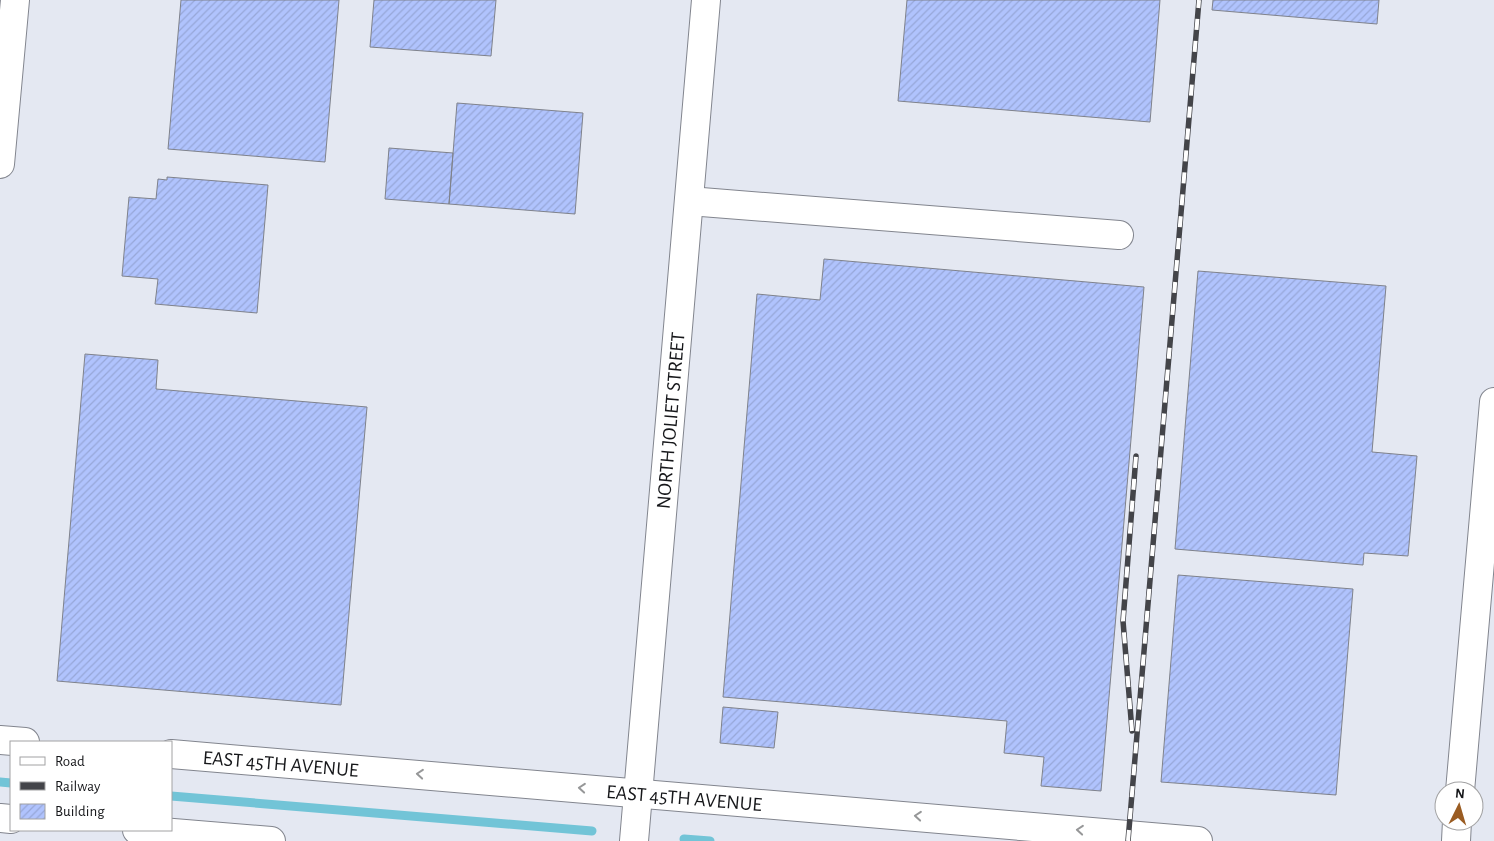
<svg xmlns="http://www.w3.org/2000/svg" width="1494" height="841" viewBox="0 0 1494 841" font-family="'Alegreya Sans',sans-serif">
	<defs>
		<pattern id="building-hatch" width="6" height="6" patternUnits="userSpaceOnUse" patternTransform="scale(1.25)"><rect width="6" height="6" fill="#b0c3fd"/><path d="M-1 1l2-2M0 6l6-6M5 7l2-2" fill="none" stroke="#97a7d8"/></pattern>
	</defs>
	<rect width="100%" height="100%" fill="#e4e8f2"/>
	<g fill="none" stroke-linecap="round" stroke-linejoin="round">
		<path stroke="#72c4d7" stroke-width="9" d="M0 782 11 783
			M171 796 592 831
			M684 839 710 841"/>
	</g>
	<path fill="url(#building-hatch)" stroke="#7f828b" d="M181 0H339L325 162 168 149Z
		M374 0H496L491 56 370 47Z
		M907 0H1160L1150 122 898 101Z
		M1213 0H1379L1377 24 1212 10Z
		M457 103 583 113 575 214 449 204Z
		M389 148 453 153 449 204 385 199Z
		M167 177 268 185 257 313 155 304 158 279 122 276 129 197 156 199 158 179 167 180Z
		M824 259 1144 287 1101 791 1041 786 1044 757 1004 753 1007 721 723 697 757 294 820 300Z
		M1198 271 1386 286 1372 452 1417 456 1408 556 1364 553 1363 565 1175 549Z
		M85 354 158 360 156 389 367 407 341 705 57 681Z
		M1178 575 1353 589 1336 795 1161 782Z
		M723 707 778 712 774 748 720 743Z"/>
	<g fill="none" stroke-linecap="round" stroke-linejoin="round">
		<g stroke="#82858e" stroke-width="30">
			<g id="minor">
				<path d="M0 164 15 0"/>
				<path d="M689 201 1119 235"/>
				<path d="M0 740 25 742"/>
				<path id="s1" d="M171 754 1198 841"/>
				<path d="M1460 791 1494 402"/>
				<path d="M0 818 11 819"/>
				<path d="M137 830 271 841"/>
				<path id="s2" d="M634 841 706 0"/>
				<path d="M1456 841 1457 821"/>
			</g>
		</g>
		<use href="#minor" stroke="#fff" stroke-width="28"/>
		<g stroke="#434449" stroke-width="5.5">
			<path id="rail" d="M1132 731 1123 621 1136 456
				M1128 841 1199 0"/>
		</g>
		<use href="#rail" stroke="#fff" stroke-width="4" stroke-dasharray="11" stroke-linecap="butt"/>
	</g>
	<defs><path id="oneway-chevron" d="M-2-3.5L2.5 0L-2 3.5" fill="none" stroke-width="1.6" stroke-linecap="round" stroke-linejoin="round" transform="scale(1.25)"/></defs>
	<g stroke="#969798">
		<use href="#oneway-chevron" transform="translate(420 774) rotate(-175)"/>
		<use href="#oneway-chevron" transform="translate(582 788) rotate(-175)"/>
		<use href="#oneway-chevron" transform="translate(918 816) rotate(-175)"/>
		<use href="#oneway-chevron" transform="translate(1080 830) rotate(-175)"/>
	</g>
	<g text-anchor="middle" stroke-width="4" stroke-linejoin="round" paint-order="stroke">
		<g font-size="20" fill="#16171a" stroke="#fff">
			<text dy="7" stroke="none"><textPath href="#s2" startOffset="422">NORTH JOLIET STREET</textPath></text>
			<text dy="7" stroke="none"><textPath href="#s1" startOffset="110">EAST 45TH AVENUE</textPath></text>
			<text dy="7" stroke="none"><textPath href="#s1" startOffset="515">EAST 45TH AVENUE</textPath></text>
		</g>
	</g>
	<rect x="10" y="741" width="162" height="90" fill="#ffffff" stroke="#a2a2a3"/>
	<rect x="20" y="757" width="25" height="8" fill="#ffffff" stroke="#a2a2a3"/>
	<text x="55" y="766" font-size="15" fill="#16171a">Road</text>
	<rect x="20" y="782" width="25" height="8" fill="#434449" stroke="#a2a2a3"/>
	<text x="55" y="791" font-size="15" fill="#16171a">Railway</text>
	<rect x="20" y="804" width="25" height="15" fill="url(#building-hatch)" stroke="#a2a2a3"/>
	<text x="55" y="816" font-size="15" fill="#16171a">Building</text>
	<g transform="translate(1459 806) rotate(5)"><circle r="24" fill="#ffffff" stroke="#a2a2a3"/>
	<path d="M0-4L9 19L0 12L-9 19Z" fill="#9a5c22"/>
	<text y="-8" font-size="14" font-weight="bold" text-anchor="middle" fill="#16171a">N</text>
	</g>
</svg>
